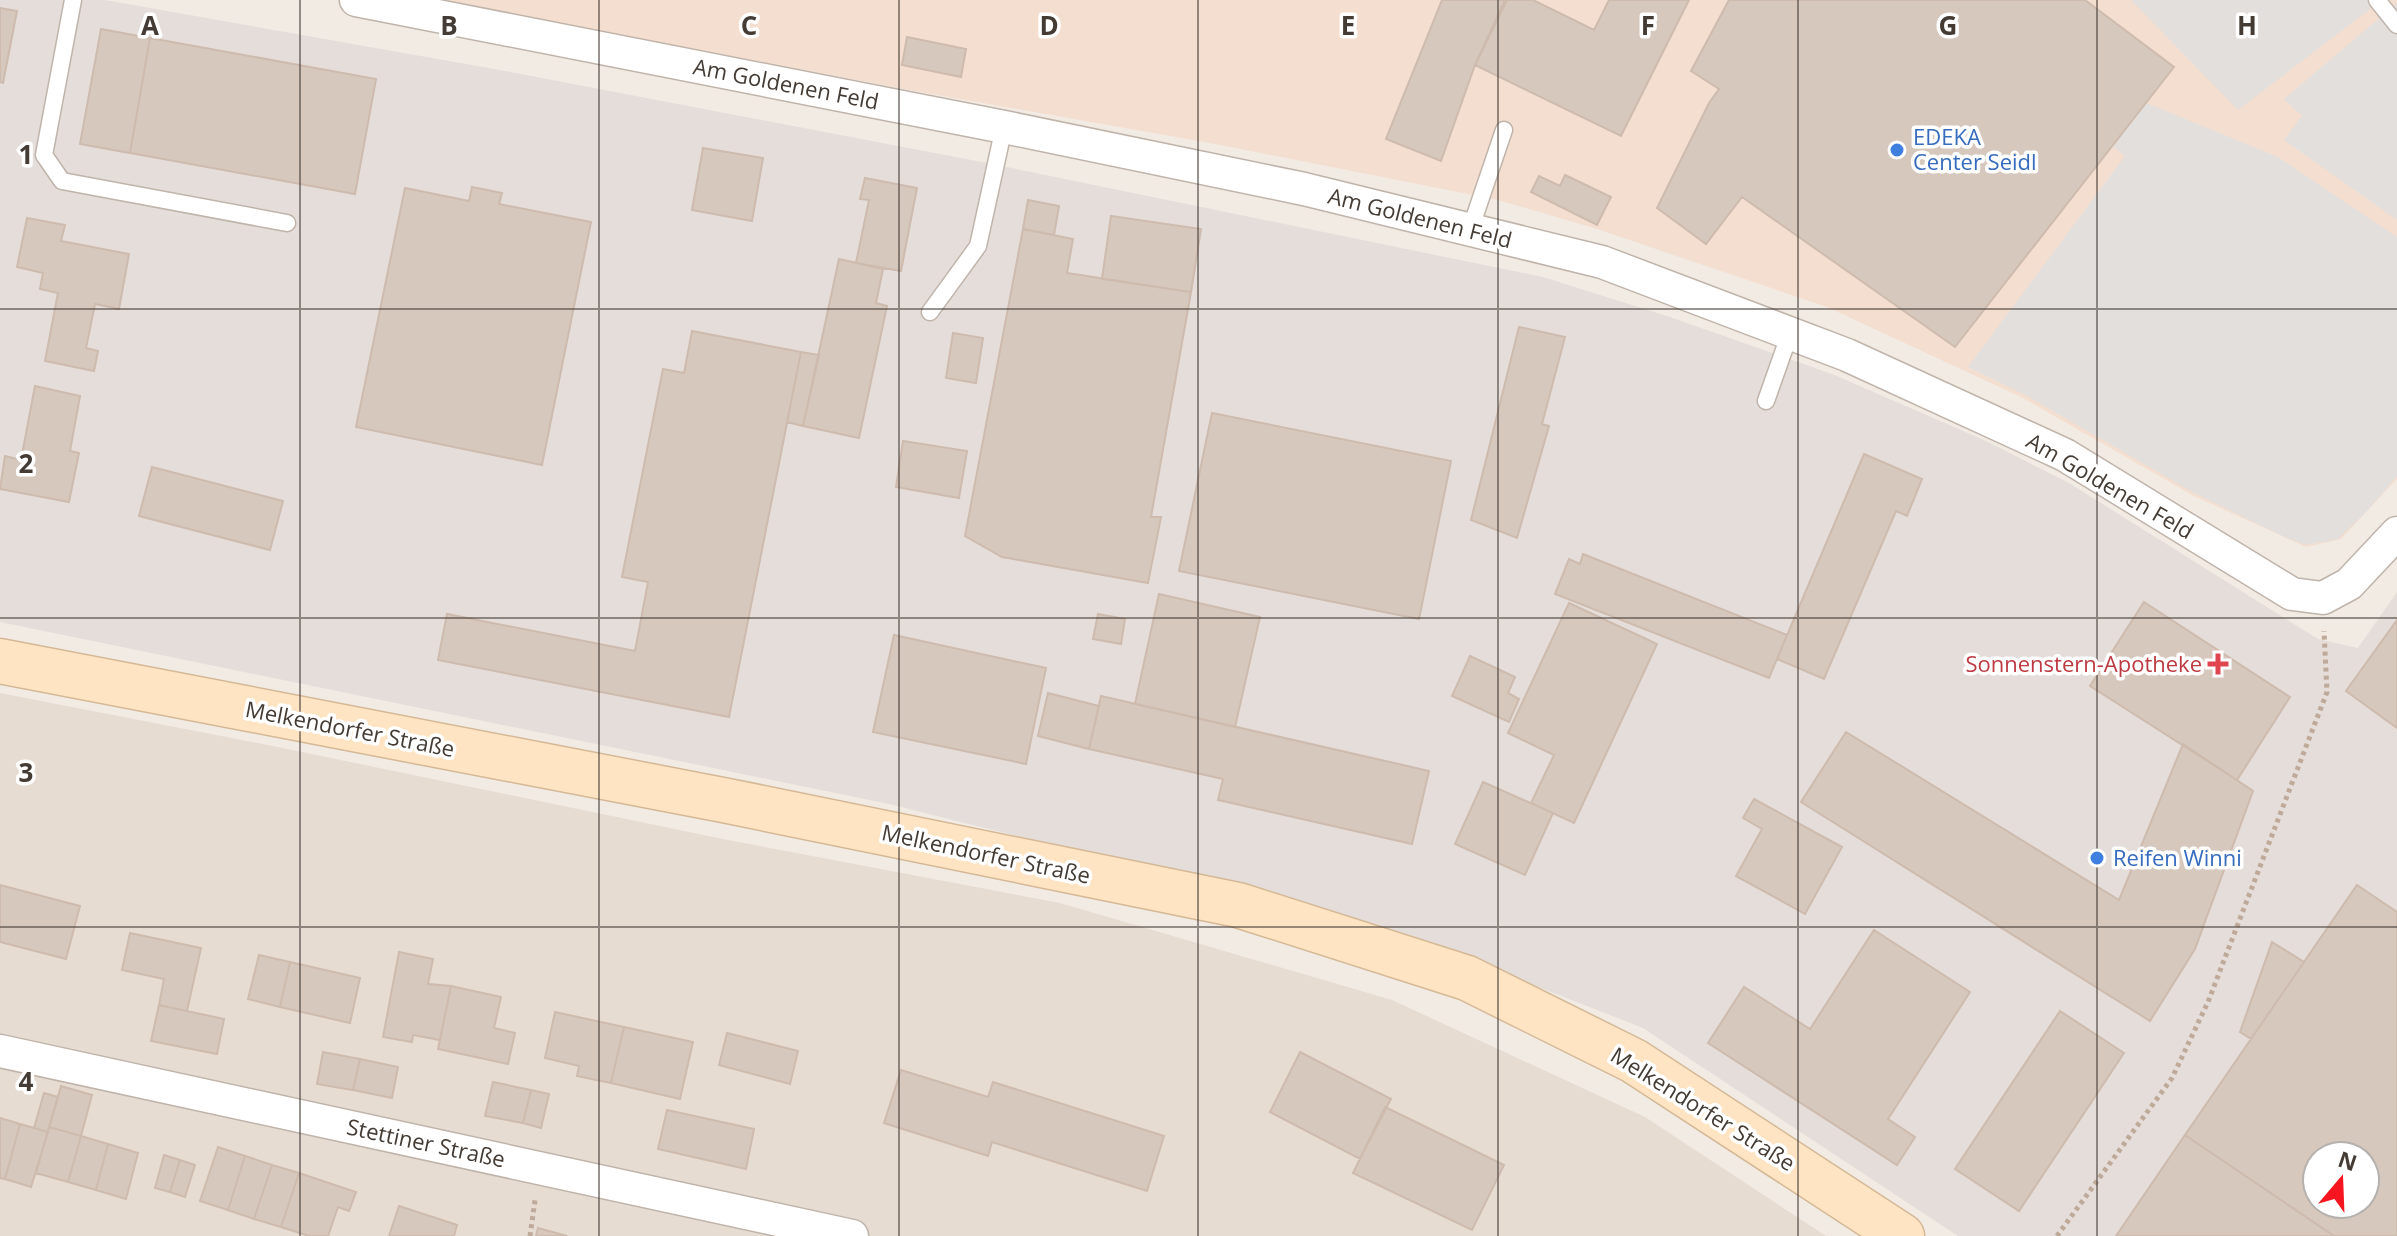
<svg xmlns="http://www.w3.org/2000/svg" width="2397" height="1236" viewBox="0 0 2397 1236" font-family="'Open Sans',sans-serif">
	<rect width="100%" height="100%" fill="#f2ebe4"/>
	<path fill="#e6dcd2" d="M0 693 268 745 723 839 1060 903 1392 1000 1645 1117 1826 1236H0Z"/>
	<path fill="#f4decf" d="M438 0H2397V479L2341 539 2306 547 2194 496 2023 398 1827 307 1597 229 1498 200 1221 145 915 91Z"/>
	<path fill="#e4ddd9" fill-rule="evenodd" d="M0 0H105L500 70 987 163 1543 277 1670 317 1832 374 1984 440 2069 483 2318 639 2358 648 2397 592V1236H1958L1643 1028 1390 929 889 804 0 622ZM2317 1156H2365V1204H2317Z"/>
	<path fill="#e3dfdd" d="M2131 0H2382L2238 110Z
		M2397 3V220L2284 140 2302 116 2284 99Z
		M2132 97 2278 157 2397 237V476L2368 510 2338 539 2306 545 2287 538 2194 493 2027 396 1968 367 2125 156 2103 139Z"/>
	<path fill="#d6c8bd" stroke="#cebbad" stroke-width="2" fill-rule="evenodd" d="M1442 0H1505L1475 65 1441 161 1386 139Z
		M1507 0H1533L1594 30 1609 0H1689L1621 136 1475 65Z
		M1729 0H2085L2174 67 1955 347 1742 197 1706 244 1657 208 1709 103 1719 89 1691 71Z
		M0 8 17 11 3 83 0 82Z
		M101 29 150 38 130 153 80 144Z
		M907 37 966 49 961 77 902 65Z
		M150 38 376 79 355 194 130 153Z
		M703 148 763 158 752 221 692 210Z
		M1565 175 1611 197 1597 225 1531 192 1539 176 1560 186Z
		M865 178 917 188 901 271 856 263 869 200 860 199Z
		M472 187 502 193 499 204 591 222 542 465 356 427 405 188 469 201Z
		M1028 200 1059 206 1054 235 1023 229Z
		M1111 216 1201 229 1191 292 1102 279Z
		M27 218 65 225 61 241 129 254 119 309 95 304 86 348 98 351 94 371 45 361 58 293 40 289 43 273 17 267Z
		M1023 229 1073 239 1067 273 1191 292 1151 517H1161L1148 583 1002 557 965 536Z
		M839 259 883 269 876 303 887 306 859 438 803 426Z
		M1519 327 1565 337 1542 424 1549 426 1517 538 1471 520Z
		M692 331 801 352 729 717 438 660 447 614 635 651 648 582 622 577 663 369 684 373Z
		M953 333 983 338 976 383 946 378Z
		M801 352 819 355 803 426 787 422Z
		M35 386 80 396 70 451 79 453 69 502 0 489 5 456 21 460Z
		M1212 413 1451 461 1419 619 1179 571Z
		M903 441 967 451 959 498 896 487Z
		M1864 454 1922 479 1907 516 1896 511 1824 679 1777 659Z
		M152 467 283 501 270 550 139 516Z
		M1583 554 1787 635 1769 678 1555 594 1569 559 1580 564Z
		M1159 594 1260 617 1235 727 1135 704Z
		M2144 602 2290 697 2237 780 2090 686Z
		M1569 603 1657 644 1574 823 1531 803 1554 755 1508 733Z
		M1098 614 1125 619 1121 644 1093 639Z
		M2397 620V728L2346 691Z
		M894 635 1046 668 1026 764 873 732Z
		M1470 656 1515 677 1508 693 1519 699 1509 722 1452 696Z
		M1048 693 1099 706 1089 749 1038 736Z
		M1101 696 1429 771 1412 844 1218 800 1223 779 1089 749Z
		M1846 732 2119 900 2183 744 2253 791 2195 949 2150 1021 1801 802Z
		M1483 782 1553 813 1525 875 1455 844Z
		M1754 799 1842 847 1805 914 1736 876 1762 829 1743 818Z
		M0 885 80 906 66 959 0 942Z
		M2357 885 2397 912V1236H2334L2185 1135ZM2317 1156H2365V1204H2317Z
		M1874 930 1970 992 1888 1119 1915 1137 1897 1165 1708 1043 1744 987 1810 1029Z
		M130 933 201 948 187 1011 159 1005 164 979 122 970Z
		M2272 942 2304 962 2251 1039 2240 1032Z
		M399 952 433 959 428 984 451 986 440 1040 413 1035 412 1042 383 1037Z
		M259 955 290 962 280 1007 248 999Z
		M290 962 360 978 350 1023 280 1007Z
		M451 986 501 997 494 1028 515 1033 508 1064 438 1049Z
		M159 1005 224 1019 217 1054 151 1041Z
		M2060 1011 2124 1053 2019 1211 1955 1169Z
		M555 1012 624 1027 611 1083 577 1076 579 1066 545 1058Z
		M624 1027 693 1042 680 1099 611 1083Z
		M727 1033 798 1051 790 1084 719 1065Z
		M323 1052 360 1059 353 1090 317 1084Z
		M1300 1052 1391 1099 1360 1159 1270 1112Z
		M360 1059 398 1067 392 1098 353 1090Z
		M901 1070 988 1097 993 1082 1164 1136 1147 1191 992 1142 988 1156 884 1123Z
		M493 1082 531 1090 523 1123 485 1116Z
		M61 1086 92 1095 81 1136 49 1127Z
		M531 1090 549 1094 541 1128 523 1123Z
		M44 1093 58 1097 48 1132 34 1128Z
		M1385 1107 1504 1165 1472 1230 1353 1173Z
		M667 1110 754 1129 746 1169 658 1149Z
		M0 1118 20 1124 5 1179 0 1178Z
		M20 1124 48 1132 31 1187 5 1179Z
		M49 1127 81 1136 68 1182 36 1173Z
		M2185 1135 2334 1236H2116Z
		M81 1136 108 1144 96 1190 68 1182Z
		M108 1144 138 1153 126 1199 96 1190Z
		M218 1147 245 1156 228 1210 200 1201Z
		M164 1155 180 1160 170 1192 155 1188Z
		M245 1156 272 1165 254 1219 228 1210Z
		M180 1160 195 1165 185 1197 170 1192Z
		M272 1165 299 1173 281 1227 254 1219Z
		M299 1173 356 1192 349 1211 338 1207 328 1236H309L281 1227Z
		M399 1206 457 1225 454 1236H389Z
		M538 1228 567 1236H536Z"/>
	<g fill="none" stroke-linecap="round" stroke-linejoin="round">
		<g stroke="#c0b4aa" stroke-width="19">
			<path id="lane" d="M73 0 44 155 62 181 287 223
				M2377 0 2397 25
				M1470 230 1504 130
				M930 312 978 246 1004 127
				M1766 401 1790 333"/>
		</g>
		<g stroke="#c0b4aa" stroke-width="35">
			<path id="street" d="M356 0 1004 127 1304 189 1602 262 1847 355 2065 455 2292 594 2323 598 2349 584 2397 533
				M0 1051 852 1236"/>
		</g>
		<g stroke="#d5b896" stroke-width="47">
			<path id="secondary" d="M0 661 728 801 1238 905 1467 978 1634 1061 1902 1236"/>
		</g>
		<path stroke="#bfaa99" stroke-width="5" stroke-dasharray="4 4" stroke-linecap="butt" d="M530 1236 535 1200
			M2057 1236 2172 1078 2208 1002 2327 692 2324 631"/>
		<use href="#lane" stroke="#fff" stroke-width="16"/>
		<use href="#street" stroke="#fff" stroke-width="32"/>
		<use href="#secondary" stroke="#fee4c2" stroke-width="44"/>
	</g>
	<path fill="none" stroke="#443b34" stroke-width="2" stroke-opacity="0.55" d="M300 0V1236M599 0V1236M899 0V1236M1198 0V1236M1498 0V1236M1798 0V1236M2097 0V1236M0 309H2397M0 618H2397M0 927H2397"/>
	<g fill="#3f7fe0" stroke="#fff" stroke-width="3">
		<circle cx="1897" cy="150" r="8"/>
		<circle cx="2097" cy="858" r="8"/>
	</g>
	<path fill="#e0444e" stroke="#fff" stroke-width="3" d="M2214 652h8v8h8v8h-8v8h-8v-8h-8v-8h8z"/>
	<g text-anchor="middle" stroke-width="7" stroke-linejoin="round" paint-order="stroke">
		<g font-size="22" fill="#443b34" stroke="#fff">
			<text transform="translate(786 84) rotate(11)" y="8">Am Goldenen Feld</text>
			<text transform="translate(1420 218) rotate(14)" y="8">Am Goldenen Feld</text>
			<text transform="translate(2110 486) rotate(30)" y="8">Am Goldenen Feld</text>
			<text transform="translate(350 729) rotate(11)" y="8">Melkendorfer Straße</text>
			<text transform="translate(986 854) rotate(12)" y="8">Melkendorfer Straße</text>
			<text transform="translate(1703 1109) rotate(32)" y="8">Melkendorfer Straße</text>
			<text transform="translate(426 1143) rotate(12)" y="8">Stettiner Straße</text>
		</g>
		<g font-size="22" fill="#366cbe" stroke="#fff" text-anchor="start">
			<text x="1913" y="145">EDEKA<tspan x="1913" dy="25">Center Seidl</tspan></text>
			<text x="2113" y="866">Reifen Winni</text>
		</g>
		<g font-size="22" fill="#be3a42" stroke="#fff" text-anchor="end">
			<text x="2202" y="672">Sonnenstern-Apotheke</text>
		</g>
	</g>
	<g font-size="26" text-anchor="middle" font-weight="bold" fill="#443b34" stroke="#fff" stroke-width="7" stroke-linejoin="round" paint-order="stroke">
		<text x="150" y="35">A</text>
		<text x="449" y="35">B</text>
		<text x="749" y="35">C</text>
		<text x="1049" y="35">D</text>
		<text x="1348" y="35">E</text>
		<text x="1648" y="35">F</text>
		<text x="1948" y="35">G</text>
		<text x="2247" y="35">H</text>
		<text x="26" y="164">1</text>
		<text x="26" y="473">2</text>
		<text x="26" y="782">3</text>
		<text x="26" y="1091">4</text>
	</g>
	<g transform="translate(2341 1180) rotate(19)"><circle r="38" fill="#ffffff" stroke="#b4b1ae" stroke-width="2"/>
	<path d="M0-6L14 30L0 20L-14 30Z" fill="#f7161f"/>
	<text y="-12" font-size="22" font-weight="bold" text-anchor="middle" fill="#443b34">N</text>
	</g>
</svg>
